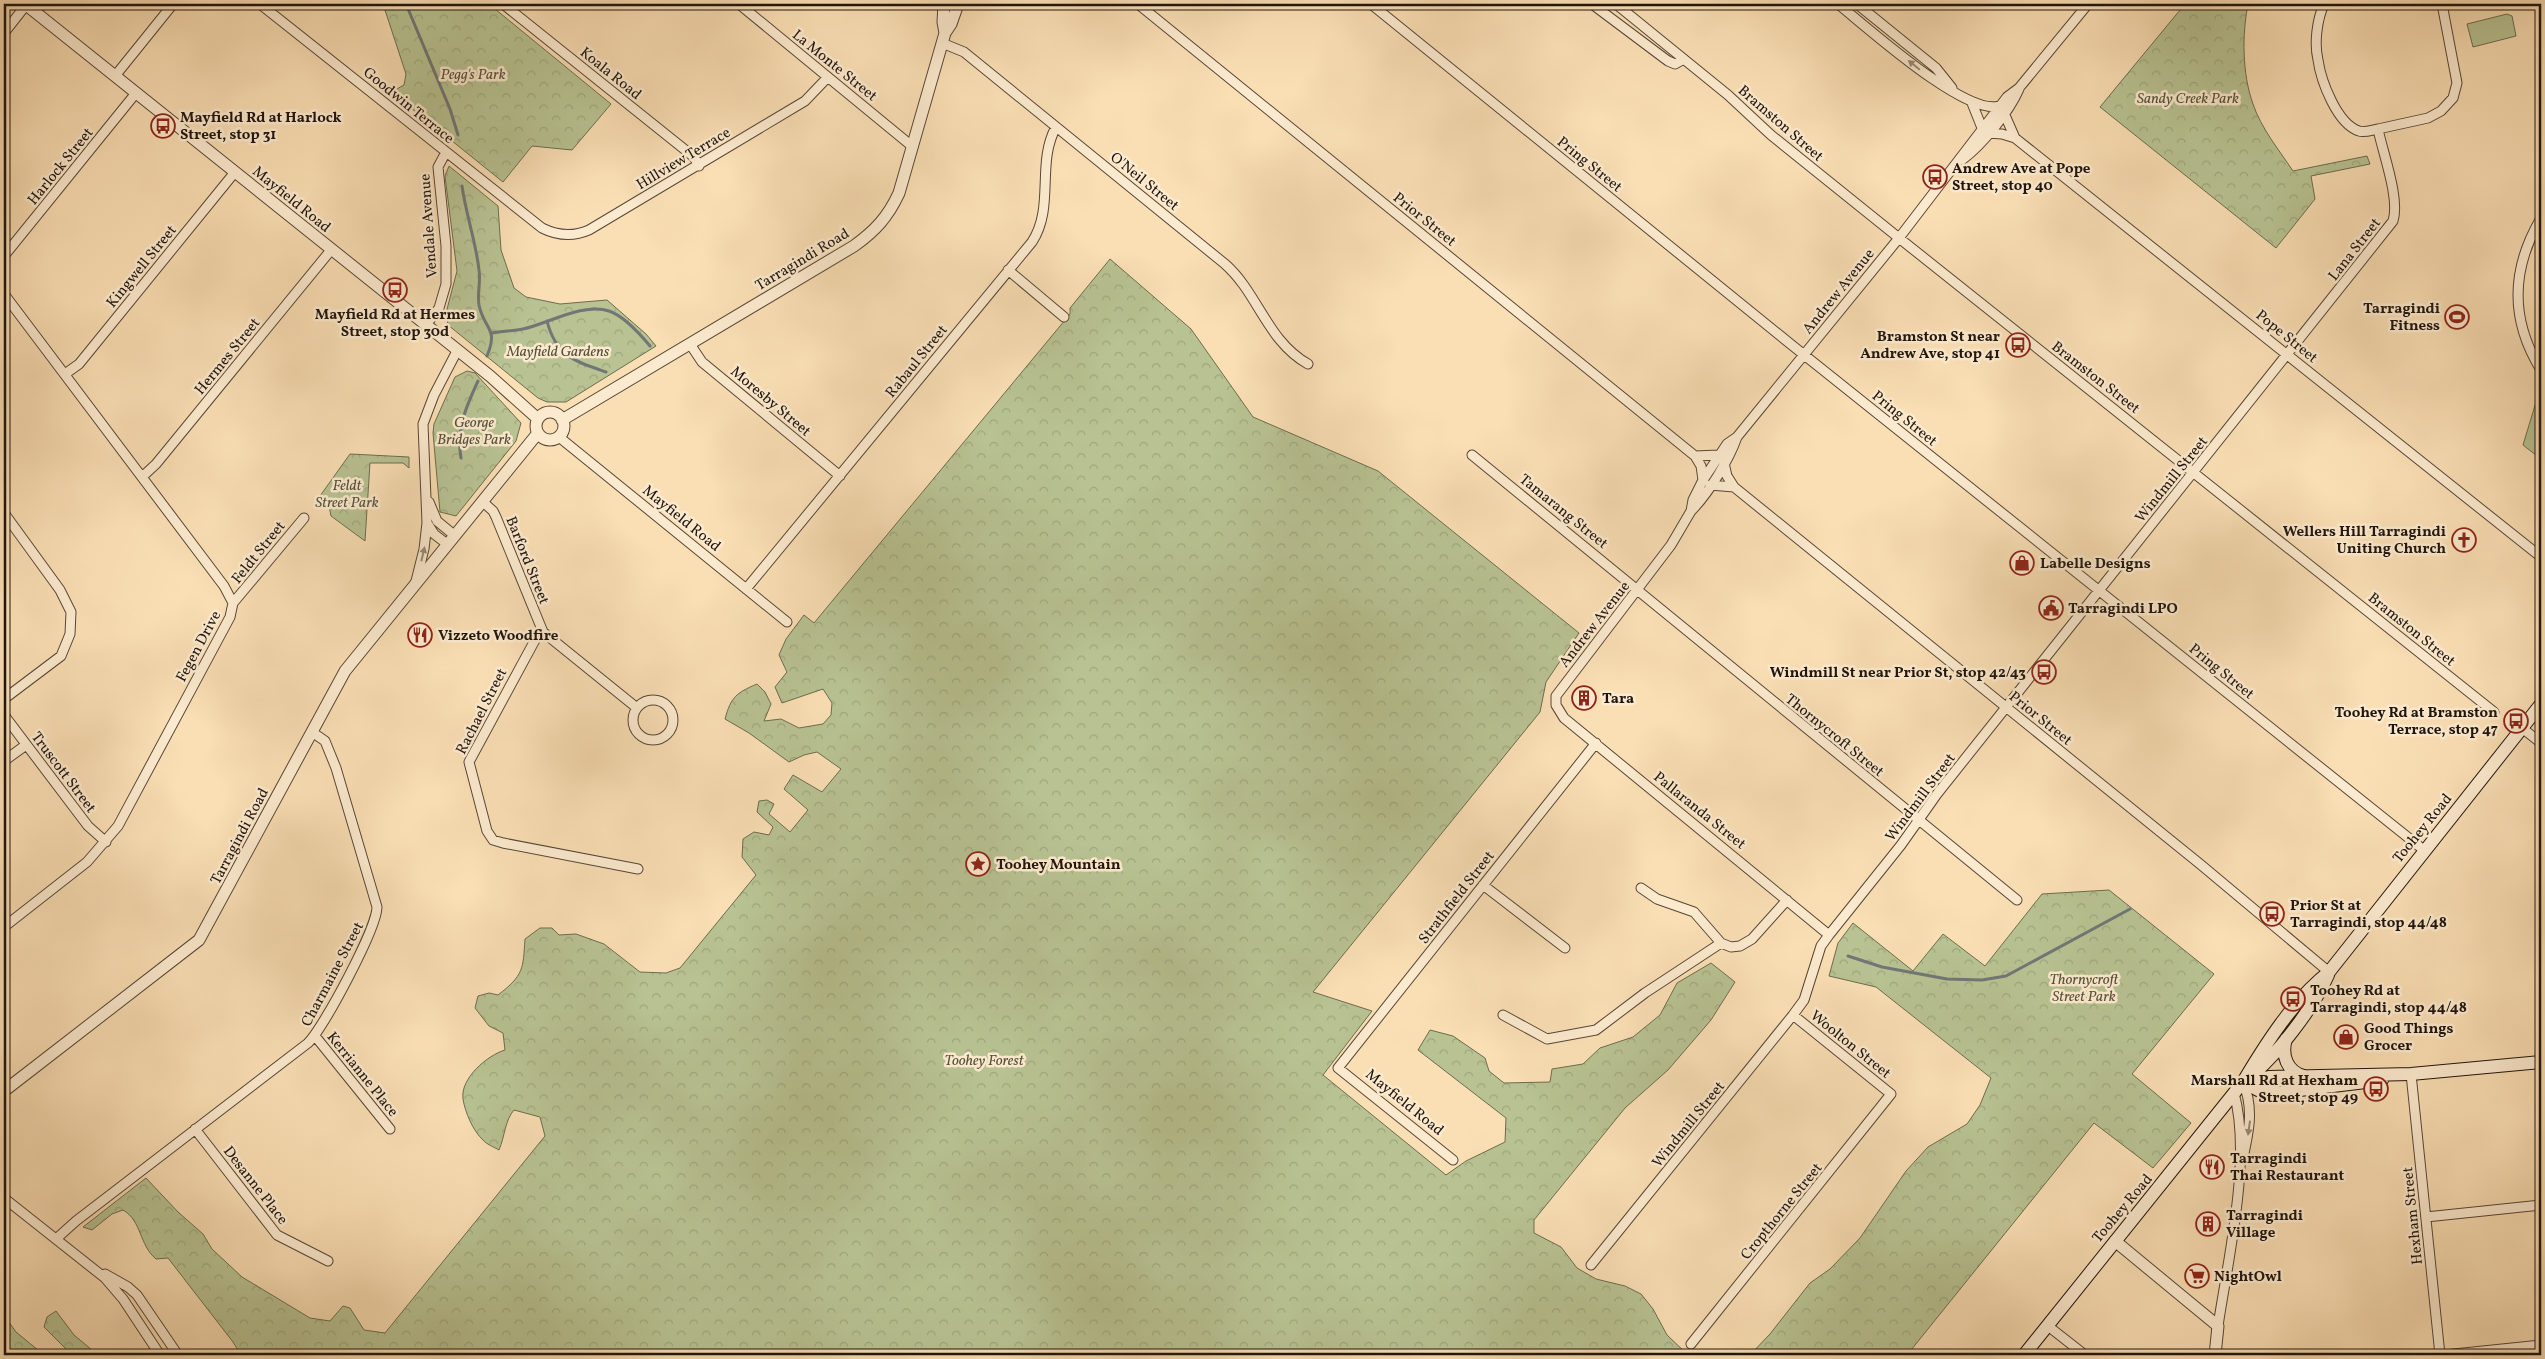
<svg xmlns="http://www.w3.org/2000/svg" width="2545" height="1359" viewBox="0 0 2545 1359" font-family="Vollkorn,serif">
	<defs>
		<pattern id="forest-crowns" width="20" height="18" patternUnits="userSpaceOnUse" patternTransform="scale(1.25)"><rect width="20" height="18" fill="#b8c292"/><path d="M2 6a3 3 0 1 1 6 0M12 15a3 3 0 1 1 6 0" fill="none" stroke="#9ea67d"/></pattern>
	</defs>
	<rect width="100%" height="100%" fill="#fadeb4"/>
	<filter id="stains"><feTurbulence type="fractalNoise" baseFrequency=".004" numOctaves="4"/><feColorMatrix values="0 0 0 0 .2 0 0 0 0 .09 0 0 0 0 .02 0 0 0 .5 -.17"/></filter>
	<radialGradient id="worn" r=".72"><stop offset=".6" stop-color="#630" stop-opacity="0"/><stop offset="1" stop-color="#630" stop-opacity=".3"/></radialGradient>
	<path fill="#b8c292" stroke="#6c6c50" d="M2507 14 2512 16 2516 36 2473 47 2467 24Z
		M2541 396V459L2523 445 2536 402Z"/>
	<path fill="url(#forest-crowns)" stroke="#6c6c50" d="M383 4H489L611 104 572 150 532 146 503 182 385 87 395 90 404 85 406 74Z
		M2185 4H2248C2242 35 2242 73 2253 104 2261 128 2279 150 2293 171L2367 156 2370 164 2311 176 2315 199 2276 248 2100 107Z
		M449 166 498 206 501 250 514 288 526 297 560 304 607 300 646 334 656 346 566 402H547L538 398 448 325 446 313 457 271 445 176Z
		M1110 259 1191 329 1253 417 1378 471 1579 633 1546 682 1540 712 1313 992 1372 1011 1323 1075 1446 1175 1466 1161 1505 1142 1506 1118 1418 1050 1430 1030 1453 1036 1485 1058 1489 1071 1504 1083 1550 1082 1552 1069 1583 1064 1600 1048 1633 1037 1660 1015 1677 983 1711 963 1735 982 1711 1020 1668 1070 1625 1108 1534 1220V1233L1561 1247 1577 1268 1596 1279 1625 1286 1641 1294 1653 1309 1667 1335 1688 1355H241L233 1342 168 1258 156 1259C139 1245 142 1221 123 1210L112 1214 92 1230 83 1227 146 1178 178 1212 203 1234 212 1249 242 1277 310 1318 330 1321 343 1306 350 1308 364 1330 385 1333 545 1136 540 1117 514 1110C505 1120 505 1136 499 1150 494 1147 486 1144 483 1140 473 1131 465 1112 463 1099 460 1078 488 1055 505 1050L503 1033 489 1026 475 1008 478 996 489 993 498 995C524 975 523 969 525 939L540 928H552L559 935 576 934 604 944 640 972 666 973 680 968 756 875 742 857 743 839 754 832 769 835 773 827 757 812 759 801 767 800 774 804 769 814 790 832 808 810 784 789 793 775 822 792 841 769 817 752 804 755 789 762 749 733 725 719C731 697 736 693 757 684L765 692 771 704 764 721 781 719 799 728 823 724 831 715 832 703 823 689 782 703 775 687 787 672 779 655 786 639 804 615 814 623 1070 314V308Z
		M467 371 475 373 521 423 516 441 456 516 440 512 433 433 434 424 455 377Z
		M350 454 409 457V468L403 463H370L365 541 331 516 329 506 320 496Z
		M2109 890 2214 974 2132 1074 2191 1123 2153 1168 2094 1123 1907 1355H1750L1770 1334 1810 1283 1830 1269 1860 1238 1906 1171 1928 1147 1967 1124 1980 1105 1991 1078 1876 987 1829 976 1838 943 1853 923 1913 971 1943 934 1985 966 2042 894Z
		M56 1311 74 1335 98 1355H65L66 1349 44 1327 47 1317Z
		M4 1315 16 1332 44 1355H4Z"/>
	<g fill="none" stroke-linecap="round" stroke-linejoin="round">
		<path stroke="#707775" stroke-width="3" d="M406 4 450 109 458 135
			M462 186C466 215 476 242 479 270 481 282 477 293 479 305 484 330 499 327 487 356
			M547 321C556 356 574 361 606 372
			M492 333C502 331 513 331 523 329 547 324 584 302 609 311 624 316 640 334 650 346
			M461 458C456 429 466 407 478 381
			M1848 956 1882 967 1947 979 1982 980 2006 976 2130 909"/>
		<g stroke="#564738" stroke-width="11">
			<path id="minor" d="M260 4 542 228C558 236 573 237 589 230L805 101 828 77
				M503 4 694 157 699 166
				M739 4 913 147
				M1138 4 1695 456 1701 466 1703 480
				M1371 4 1793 346 2425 851
				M1592 4 1668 61 1675 64 1684 59
				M1616 4 1728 95 1771 135 1899 238 2494 712
				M1838 4C1867 27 1965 116 1999 106
				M1857 4 1936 68 1952 88
				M4 33 26 5
				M942 43 964 52 1225 264C1258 293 1267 341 1308 364
				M115 76 173 4
				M1972 103 1982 128
				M2004 113 2015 138
				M2378 129 2428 118 2441 111 2453 98 2457 83 2442 4
				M1988 133 2002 134 2015 138 2541 557
				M1962 160C1983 144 2009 112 2019 89
				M2541 218C2511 269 2510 320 2541 370
				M4 256 136 93
				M1008 270 1064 317
				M4 294 224 586 233 603 230 617 118 826 87 862 4 927
				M425 326 439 308 446 284V246L438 167 446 152
				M690 344 702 362 840 476
				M65 374 79 364 235 172
				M559 437 787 622
				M1472 455 2017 900
				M1695 456 1719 455
				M1724 463 1727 476 1734 487 2200 864 2329 972
				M142 477 156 464 331 250
				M1710 485 1734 487
				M482 501 493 511 496 517 543 632 637 708
				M429 502 437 521 454 535
				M1691 511C1708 494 1729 460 1737 437
				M4 513 60 590 71 612 70 634 61 656 4 699
				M447 544 434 534 427 523 423 424 434 395 457 351
				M416 581 424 549 427 523
				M746 589 1032 242C1055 207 1036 163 1056 127
				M233 603 304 518
				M541 629 469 762 487 831 493 840 503 843 638 869
				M633 720a20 20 0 1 1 40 0a20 20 0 1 1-40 0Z
				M4 715 88 826 106 842
				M2522 728 2541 743
				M4 761 26 745
				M1483 885 1565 948
				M1641 888 1657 899 1694 912 1721 943 1731 947 1740 946 1752 939 1787 900
				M1829 935 1564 718 1556 705V696L1671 545 1691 511 1693 500 1703 480 1727 444 1737 437 1899 238 2007 97 2019 88 2088 4
				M1503 1015 1547 1039 1596 1030 1645 993 1721 943
				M315 1036 390 1129
				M2540 1063 2541 1041
				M2411 1074 2440 1355
				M2243 1082C2254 1108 2249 1131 2243 1158
				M195 1129 277 1235 328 1261
				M1453 1160 1338 1068 1596 743
				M4 1198 105 1278 123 1299 160 1355
				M2426 1217 2541 1205
				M56 1239 76 1221 308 1043C324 1027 377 928 377 907L336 768 325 741 312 732
				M1591 1265 1793 1015 1804 1000 1821 946 1829 935 1901 845 1937 794 2393 221C2400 198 2383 154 2378 129 2372 130 2364 133 2359 131 2337 124 2321 81 2318 60 2314 43 2317 20 2324 4
				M105 1274 128 1287 137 1295 178 1355
				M2048 1326 2085 1355
				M2218 1326C2228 1259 2252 1157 2234 1093
				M1691 1344 1891 1094 1793 1015
				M2444 1355 2541 1345"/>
		</g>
		<g stroke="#564738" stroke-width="13">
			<path id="tertiary" d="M25 4 490 376 538 419
				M944 4 943 22 945 33
				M536 426a14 14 0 1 1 28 0a14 14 0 1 1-28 0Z
				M562 420 854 246C875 231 888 217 899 193L945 33 951 24 958 4
				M4 1091 199 940 345 671 538 433
				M2115 1241 2218 1326 2215 1355"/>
		</g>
		<g stroke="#20150e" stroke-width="14">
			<path id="secondary" d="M2286 1039C2281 1055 2287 1072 2304 1076
				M2247 1079C2275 1058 2314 1007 2328 975
				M2243 1082 2270 1077 2411 1074 2541 1062
				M2243 1082 2258 1090 2276 1093 2382 1080
				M2024 1355 2243 1082C2265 1045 2294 999 2329 972L2541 704"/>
		</g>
		<use href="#minor" stroke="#fceace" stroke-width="9"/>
		<use href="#tertiary" stroke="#fceace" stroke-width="11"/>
		<use href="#secondary" stroke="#fceace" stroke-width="12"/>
	</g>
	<defs><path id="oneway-solid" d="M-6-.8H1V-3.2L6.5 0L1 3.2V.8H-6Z" transform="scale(1.25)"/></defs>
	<g fill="#998a78">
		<use href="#oneway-solid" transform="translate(1914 65) rotate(-141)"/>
		<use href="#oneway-solid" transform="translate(423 554) rotate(-77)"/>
		<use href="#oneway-solid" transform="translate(2249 1128) rotate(98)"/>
	</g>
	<defs>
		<g id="bus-ring" transform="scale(1.25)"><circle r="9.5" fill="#fceace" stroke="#8f2418" stroke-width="1.5"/><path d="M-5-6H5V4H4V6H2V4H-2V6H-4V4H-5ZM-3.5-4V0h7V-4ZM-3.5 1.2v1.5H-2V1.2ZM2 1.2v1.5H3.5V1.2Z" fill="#8f2418"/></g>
		<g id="stadium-ring" transform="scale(1.25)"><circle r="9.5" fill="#fceace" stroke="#8f2418" stroke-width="1.5"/><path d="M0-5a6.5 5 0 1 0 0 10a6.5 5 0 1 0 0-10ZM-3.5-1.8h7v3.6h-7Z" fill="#8f2418"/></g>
		<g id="church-ring" transform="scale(1.25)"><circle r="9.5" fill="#fceace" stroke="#8f2418" stroke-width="1.5"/><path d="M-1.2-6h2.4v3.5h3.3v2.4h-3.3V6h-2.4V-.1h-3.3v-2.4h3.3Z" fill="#8f2418"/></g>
		<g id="shop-ring" transform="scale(1.25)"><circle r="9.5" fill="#fceace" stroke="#8f2418" stroke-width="1.5"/><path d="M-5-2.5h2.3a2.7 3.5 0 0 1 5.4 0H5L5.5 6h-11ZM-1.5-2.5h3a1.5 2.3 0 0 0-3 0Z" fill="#8f2418"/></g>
		<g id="civic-ring" transform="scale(1.25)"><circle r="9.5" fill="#fceace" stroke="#8f2418" stroke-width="1.5"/><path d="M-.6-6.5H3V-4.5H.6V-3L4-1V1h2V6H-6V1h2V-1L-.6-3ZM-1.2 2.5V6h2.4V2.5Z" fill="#8f2418"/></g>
		<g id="restaurant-ring" transform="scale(1.25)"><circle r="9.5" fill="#fceace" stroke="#8f2418" stroke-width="1.5"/><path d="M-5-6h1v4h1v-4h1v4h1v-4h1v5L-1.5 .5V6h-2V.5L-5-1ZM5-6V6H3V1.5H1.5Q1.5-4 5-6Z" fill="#8f2418"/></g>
		<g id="building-ring" transform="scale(1.25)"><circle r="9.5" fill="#fceace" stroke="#8f2418" stroke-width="1.5"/><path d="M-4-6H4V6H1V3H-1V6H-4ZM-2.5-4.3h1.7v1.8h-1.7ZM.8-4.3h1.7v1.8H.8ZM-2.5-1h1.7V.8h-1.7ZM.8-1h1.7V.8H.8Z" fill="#8f2418"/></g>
		<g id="sight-ring" transform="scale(1.25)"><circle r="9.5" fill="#fceace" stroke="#8f2418" stroke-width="1.5"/><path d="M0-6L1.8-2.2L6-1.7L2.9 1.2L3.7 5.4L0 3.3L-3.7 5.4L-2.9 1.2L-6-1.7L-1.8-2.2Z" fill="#8f2418"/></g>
		<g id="supermarket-ring" transform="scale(1.25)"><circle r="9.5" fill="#fceace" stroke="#8f2418" stroke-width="1.5"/><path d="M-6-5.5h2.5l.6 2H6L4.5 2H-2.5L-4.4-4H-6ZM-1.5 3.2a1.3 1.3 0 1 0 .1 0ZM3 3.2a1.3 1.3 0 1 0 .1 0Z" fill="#8f2418"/></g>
	</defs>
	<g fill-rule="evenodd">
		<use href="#bus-ring" x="163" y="126"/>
		<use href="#bus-ring" x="1935" y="177"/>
		<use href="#bus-ring" x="395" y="290"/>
		<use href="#stadium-ring" x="2457" y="317"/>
		<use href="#bus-ring" x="2018" y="345"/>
		<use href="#church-ring" x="2464" y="540"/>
		<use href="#shop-ring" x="2022" y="563"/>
		<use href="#civic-ring" x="2051" y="608"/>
		<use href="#restaurant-ring" x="420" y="635"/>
		<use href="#bus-ring" x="2044" y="672"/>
		<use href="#building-ring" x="1584" y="698"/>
		<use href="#bus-ring" x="2516" y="721"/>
		<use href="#sight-ring" x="978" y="864"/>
		<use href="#bus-ring" x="2272" y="914"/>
		<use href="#bus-ring" x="2293" y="999"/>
		<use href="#shop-ring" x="2346" y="1037"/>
		<use href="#bus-ring" x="2376" y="1089"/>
		<use href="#restaurant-ring" x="2212" y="1167"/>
		<use href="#building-ring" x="2208" y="1224"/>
		<use href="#supermarket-ring" x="2197" y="1276"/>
	</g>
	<g text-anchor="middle" stroke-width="5" stroke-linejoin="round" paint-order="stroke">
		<g font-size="15" fill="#20150e" stroke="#fceace">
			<text transform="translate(835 65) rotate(39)" y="5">La Monte Street</text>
			<text transform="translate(611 73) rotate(39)" y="5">Koala Road</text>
			<text transform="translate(409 105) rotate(39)" y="5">Goodwin Terrace</text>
			<text transform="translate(1781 123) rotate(41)" y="5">Bramston Street</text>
			<text transform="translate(683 158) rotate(-31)" y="5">Hillview Terrace</text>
			<text transform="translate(1590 164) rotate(39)" y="5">Pring Street</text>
			<text transform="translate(60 166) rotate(-51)" y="5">Harlock Street</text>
			<text transform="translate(1145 181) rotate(39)" y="5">O'Neil Street</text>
			<text transform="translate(292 199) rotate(39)" y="5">Mayfield Road</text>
			<text transform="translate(1425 219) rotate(39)" y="5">Prior Street</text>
			<text transform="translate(428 226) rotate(-94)" y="5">Vendale Avenue</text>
			<text transform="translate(2354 249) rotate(-52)" y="5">Lana Street</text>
			<text transform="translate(802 259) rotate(-31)" y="5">Tarragindi Road</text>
			<text transform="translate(141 266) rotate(-51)" y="5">Kingwell Street</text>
			<text transform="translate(1838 291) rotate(-51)" y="5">Andrew Avenue</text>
			<text transform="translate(2287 336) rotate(39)" y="5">Pope Street</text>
			<text transform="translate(227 356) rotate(-51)" y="5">Hermes Street</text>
			<text transform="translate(916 361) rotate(-51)" y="5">Rabaul Street</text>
			<text transform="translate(2096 377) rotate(38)" y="5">Bramston Street</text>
			<text transform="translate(771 401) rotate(40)" y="5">Moresby Street</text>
			<text transform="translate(1905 418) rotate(39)" y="5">Pring Street</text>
			<text transform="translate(2171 479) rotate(-51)" y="5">Windmill Street</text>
			<text transform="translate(1564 511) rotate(39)" y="5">Tamarang Street</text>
			<text transform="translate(682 518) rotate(39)" y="5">Mayfield Road</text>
			<text transform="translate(258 552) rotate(-51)" y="5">Feldt Street</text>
			<text transform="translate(528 560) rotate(68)" y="5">Barford Street</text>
			<text transform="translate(1594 624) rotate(-52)" y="5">Andrew Avenue</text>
			<text transform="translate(2412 629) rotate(39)" y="5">Bramston Street</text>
			<text transform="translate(198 646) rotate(-62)" y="5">Fegen Drive</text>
			<text transform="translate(2222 671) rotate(39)" y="5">Pring Street</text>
			<text transform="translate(481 711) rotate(-63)" y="5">Rachael Street</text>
			<text transform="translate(2041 718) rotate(39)" y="5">Prior Street</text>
			<text transform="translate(1835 735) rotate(39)" y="5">Thornycroft Street</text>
			<text transform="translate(64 772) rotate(53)" y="5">Truscott Street</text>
			<text transform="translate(1920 797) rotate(-53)" y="5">Windmill Street</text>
			<text transform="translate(1700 810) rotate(39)" y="5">Pallaranda Street</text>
			<text transform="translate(2422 828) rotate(-51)" y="5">Toohey Road</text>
			<text transform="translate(239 836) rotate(-62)" y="5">Tarragindi Road</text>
			<text transform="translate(1456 897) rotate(-52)" y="5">Strathfield Street</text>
			<text transform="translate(332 974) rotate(-62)" y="5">Charmaine Street</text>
			<text transform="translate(1851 1044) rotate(39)" y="5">Woolton Street</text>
			<text transform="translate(363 1074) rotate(51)" y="5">Kerrianne Place</text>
			<text transform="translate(1405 1102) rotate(39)" y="5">Mayfield Road</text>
			<text transform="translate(1688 1124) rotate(-51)" y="5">Windmill Street</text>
			<text transform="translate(256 1185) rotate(52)" y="5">Desanne Place</text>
			<text transform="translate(2122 1208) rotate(-50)" y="5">Toohey Road</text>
			<text transform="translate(1781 1211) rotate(-51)" y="5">Cropthorne Street</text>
			<text transform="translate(2412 1216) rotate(-96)" y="5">Hexham Street</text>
		</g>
		<g font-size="15" font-style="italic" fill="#55523c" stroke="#fceace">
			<text x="473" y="79">Pegg's Park</text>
			<text x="2188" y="103">Sandy Creek Park</text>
			<text x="558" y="356">Mayfield Gardens</text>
			<text x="474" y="427">George<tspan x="474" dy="17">Bridges Park</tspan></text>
			<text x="347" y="490">Feldt<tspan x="347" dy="17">Street Park</tspan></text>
			<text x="2084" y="984">Thornycroft<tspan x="2084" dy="17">Street Park</tspan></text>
			<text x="984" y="1065">Toohey Forest</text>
		</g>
		<g font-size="15" font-weight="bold" fill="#20150e" stroke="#fceace" text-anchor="start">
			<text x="180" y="122">Mayfield Rd at Harlock<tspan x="180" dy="17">Street, stop 31</tspan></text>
			<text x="1952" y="173">Andrew Ave at Pope<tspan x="1952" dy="17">Street, stop 40</tspan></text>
			<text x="2440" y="313" text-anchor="end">Tarragindi<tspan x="2440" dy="17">Fitness</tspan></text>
			<text x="395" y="319" text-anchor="middle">Mayfield Rd at Hermes<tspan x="395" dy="17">Street, stop 30d</tspan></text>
			<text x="2000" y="341" text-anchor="end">Bramston St near<tspan x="2000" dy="17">Andrew Ave, stop 41</tspan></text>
			<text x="2446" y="536" text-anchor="end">Wellers Hill Tarragindi<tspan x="2446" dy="17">Uniting Church</tspan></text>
			<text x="2040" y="568">Labelle Designs</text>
			<text x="2068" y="613">Tarragindi LPO</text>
			<text x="438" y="640">Vizzeto Woodfire</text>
			<text x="2026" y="677" text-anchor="end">Windmill St near Prior St, stop 42/43</text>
			<text x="1602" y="703">Tara</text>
			<text x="2498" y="717" text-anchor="end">Toohey Rd at Bramston<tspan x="2498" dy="17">Terrace, stop 47</tspan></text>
			<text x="996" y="869">Toohey Mountain</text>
			<text x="2290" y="910">Prior St at<tspan x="2290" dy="17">Tarragindi, stop 44/48</tspan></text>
			<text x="2310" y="995">Toohey Rd at<tspan x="2310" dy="17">Tarragindi, stop 44/48</tspan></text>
			<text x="2364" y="1033">Good Things<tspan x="2364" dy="17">Grocer</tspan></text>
			<text x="2358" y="1085" text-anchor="end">Marshall Rd at Hexham<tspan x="2358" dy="17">Street, stop 49</tspan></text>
			<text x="2230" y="1163">Tarragindi<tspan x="2230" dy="17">Thai Restaurant</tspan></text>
			<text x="2226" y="1220">Tarragindi<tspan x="2226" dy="17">Village</tspan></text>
			<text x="2214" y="1281">NightOwl</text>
		</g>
	</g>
	<rect width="2545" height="1359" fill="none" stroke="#fadeb4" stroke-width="20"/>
	<rect x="5" y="5" width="2535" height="1349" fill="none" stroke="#20150e" stroke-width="2.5"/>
	<rect x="10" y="10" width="2525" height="1339" fill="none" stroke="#20150e"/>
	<rect width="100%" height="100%" filter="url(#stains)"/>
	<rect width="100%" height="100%" fill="url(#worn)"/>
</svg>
